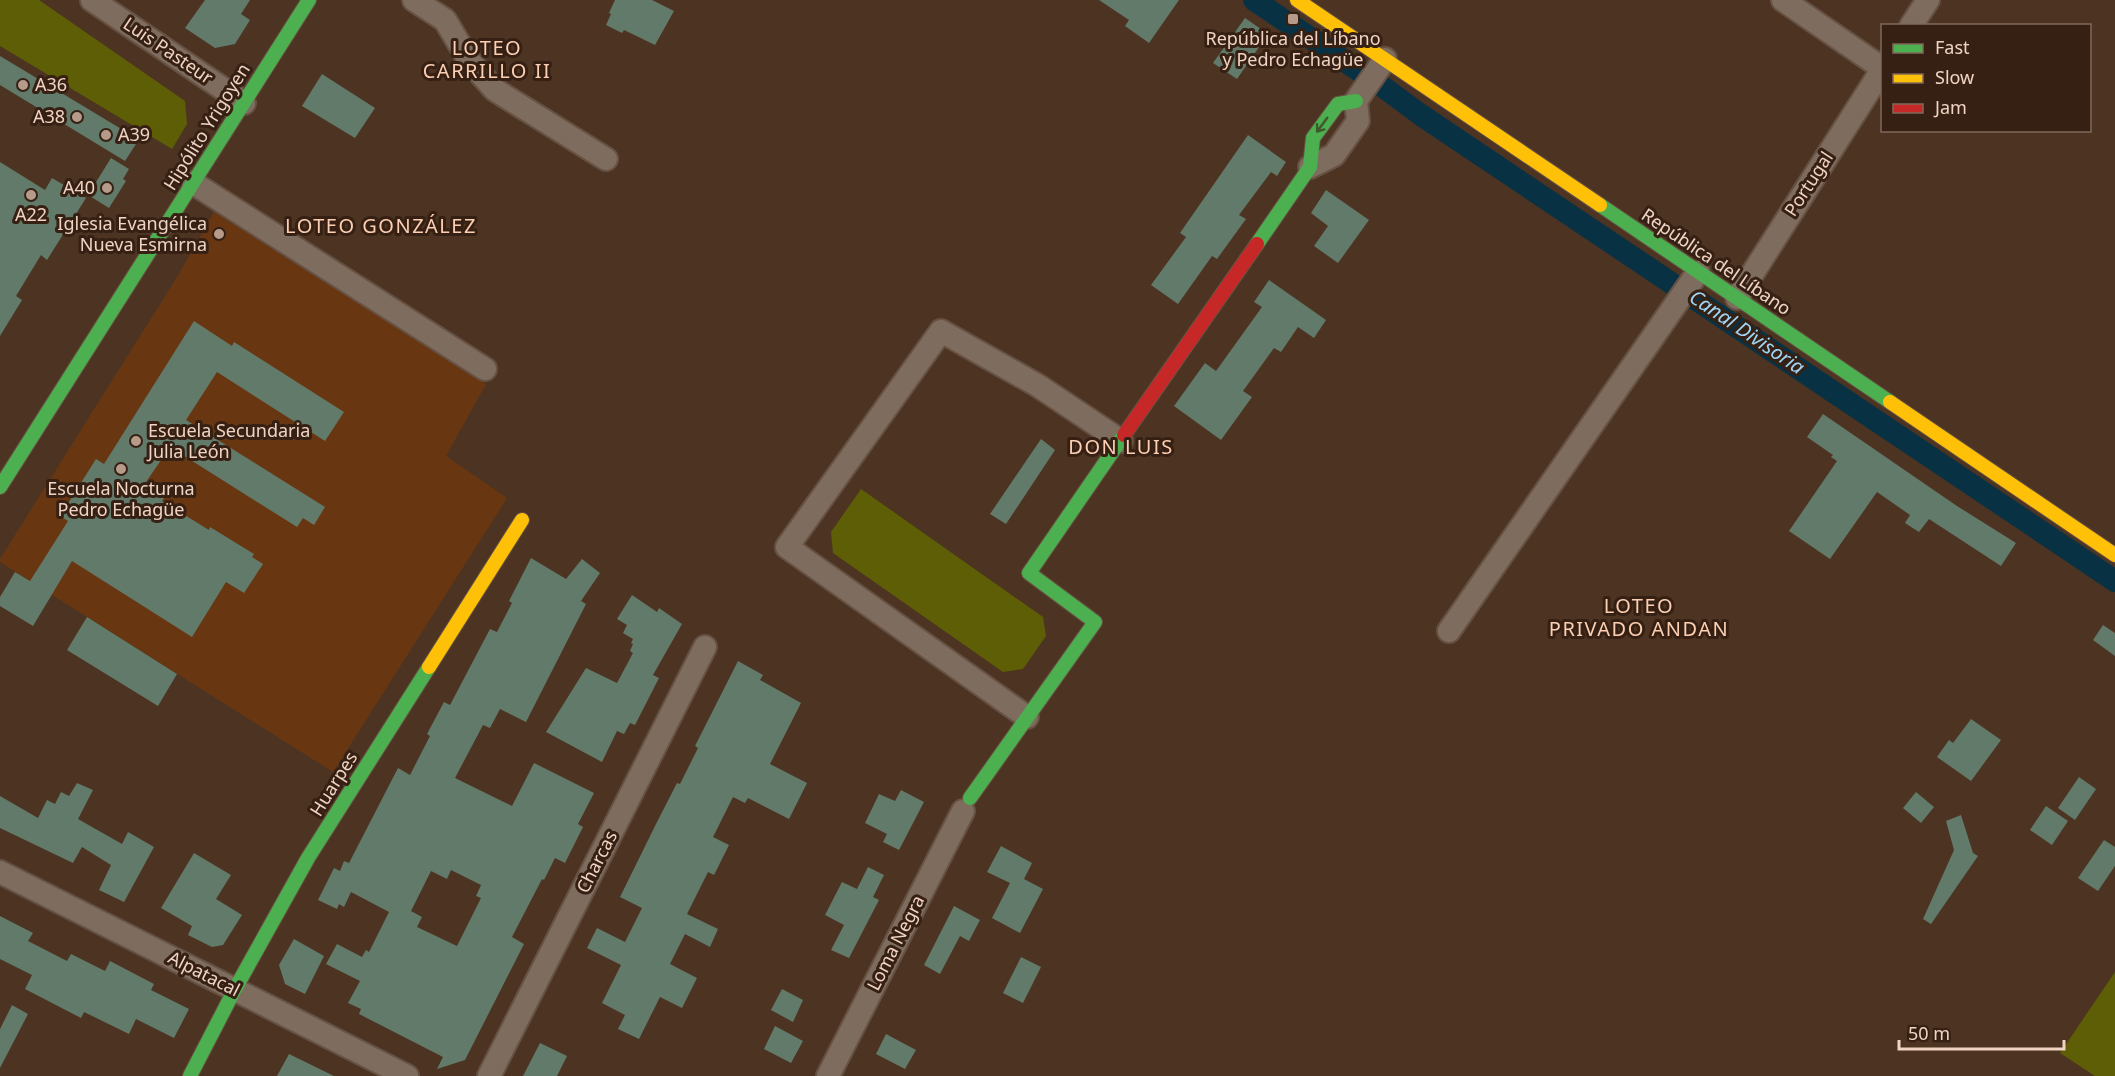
<svg xmlns="http://www.w3.org/2000/svg" width="2115" height="1076" viewBox="0 0 2115 1076" font-family="'Noto Sans',sans-serif">
	<rect width="100%" height="100%" fill="#4d3422"/>
	<path fill="#683712" d="M214 212 486 384 446 456 507 498 333 772 0 562V559L179 274Z"/>
	<path fill="#5d5e05" d="M0 0H39L185 101 187 124 172 149 0 46Z
		M861 489 1043 617 1046 636 1023 669 1003 672 833 553 831 532Z
		M2115 972V1076H2095L2060 1053Z"/>
	<g fill="none" stroke-linecap="round" stroke-linejoin="round">
		<path stroke="#083244" stroke-width="22" d="M1254 0 1361 72
			M1379 84 1421 115 2115 581"/>
	</g>
	<path fill="#617a6a" fill-rule="evenodd" d="M205 0H250L241 14 250 20 235 44 215 48 185 28Z
		M615 0H652L674 11 655 45 624 30 622 33 606 25 611 14 609 13Z
		M1099 0H1179L1149 43 1125 26 1129 20Z
		M1245 18 1268 34 1237 79 1213 63Z
		M0 56 128 133 125 138 136 144 125 161 0 85Z
		M322 74 375 108 355 138 302 106Z
		M1248 135 1286 162 1277 176 1271 172 1239 215 1246 219 1217 259 1212 256 1178 304 1151 285 1186 237 1180 233Z
		M111 158 129 169 123 179 126 181 109 208 88 195Z
		M0 162 45 190 52 178 86 198 47 260 41 255 16 296 22 300 0 336Z
		M1326 190 1369 220 1338 263 1314 246 1328 226 1311 213Z
		M1269 280 1326 320 1314 338 1298 327 1281 352 1274 348 1243 391 1252 397 1221 440 1174 406 1205 363 1216 371 1262 307 1254 302Z
		M194 321 232 346 234 342 344 412 325 441 217 372 186 420 325 507 314 525 303 518 297 527 170 447 144 485 164 498 162 501 209 530 210 527 254 554 252 557 263 564 244 593 226 582 192 637 72 561 33 626 0 606V597L15 572 30 581 68 521 60 516 96 459 104 464Z
		M1823 414 1957 506 2016 543 2001 566 1929 519 1919 532 1905 523 1910 515 1877 492 1830 559 1789 531 1837 461 1831 457 1833 455 1807 437Z
		M1041 439 1055 450 1006 524 990 514Z
		M531 558 566 579 582 559 600 573 581 601 586 604 526 722 500 709 490 728 483 725 455 778 512 806 534 763 594 793 578 824 583 827 565 863 555 858 544 880 542 879 512 937 524 944 465 1060 437 1069 443 1057 359 1014 361 1009 348 1003 360 981 326 964 337 944 362 957 366 950 369 952 389 912 351 892 344 907 339 904 337 909 318 900 334 868 340 871 344 861 349 863 398 768 410 775 430 736 427 734 444 702 450 705 490 629 497 632 512 603 509 601ZM451 870 481 885 476 896 481 898 457 946 417 927 422 917 411 911 431 871 447 879Z
		M632 595 657 612 659 608 682 624 653 675 659 678 635 725 630 723 624 734 617 731 602 762 546 732 586 668 617 683 633 653 630 651 633 644 631 643 633 639 623 633 627 625 617 619Z
		M87 617 177 674 158 706 67 650Z
		M2103 625 2115 633V656L2093 640Z
		M738 661 763 675 760 680 801 703 770 764 807 783 789 819 748 798 745 803 733 797 713 837 729 845 714 875 708 872 687 914 718 929 710 947 685 934 670 964 697 978 682 1008 660 997 639 1039 618 1029 625 1015 602 1003 621 965 587 948 597 928 625 942 642 908 620 897 656 824 677 783 680 784 698 748 695 746Z
		M1971 719 2001 740 1971 781 1937 757 1949 740 1953 743Z
		M2079 777 2096 789 2075 820 2058 808Z
		M77 783 93 790 78 819 122 844 128 832 154 847 124 902 99 890 111 865 82 847 73 863 0 828V796L38 818 47 800 55 804 61 792 69 796Z
		M901 790 924 802 899 850 883 842 887 834 865 823 879 794 895 801Z
		M1916 792 1934 807 1921 823 1903 808Z
		M2046 806 2068 821 2052 845 2030 830Z
		M1961 815 1973 853 1978 856 1931 924 1923 919 1954 850 1946 821Z
		M2104 840 2115 847V866L2098 891 2078 878Z
		M1001 846 1032 863 1024 879 1043 889 1020 933 992 918 1010 883 987 872Z
		M194 853 231 875 216 899 242 915 223 945 212 947 188 935 192 926 161 908Z
		M868 867 884 875 873 897 879 900 849 958 831 950 844 925 825 915 842 882 857 889Z
		M954 906 980 920 969 941 960 936 940 974 924 965Z
		M0 916 33 933 28 941 67 961 71 954 105 971 110 961 154 984 151 990 189 1009 174 1038 136 1019 129 1034 84 1012 81 1018 25 989 32 975 0 959Z
		M294 939 324 956 305 994 285 984 279 965Z
		M1021 957 1041 967 1023 1003 1003 993Z
		M782 989 803 1000 793 1022 771 1010Z
		M12 1005 28 1014 0 1068V1029Z
		M775 1026 803 1041 791 1063 764 1049Z
		M886 1034 916 1050 905 1069 876 1054Z
		M540 1043 567 1056 557 1076H523Z
		M289 1054 334 1076H277Z"/>
	<g fill="none" stroke-linecap="round" stroke-linejoin="round">
		<g stroke="#665143" stroke-width="26">
			<path id="street" d="M92 0 244 103
				M414 0 445 20 470 62 495 90 606 159
				M1783 0 1882 68
				M1911 26 1928 0
				M1310 167 1334 155 1358 121 1356 101 1385 59
				M193 183 485 369
				M1737 298 1882 70
				M1449 631 1698 272
				M1027 717 787 547 941 331 1037 385 1121 441
				M0 872 407 1076
				M489 1076 705 647
				M828 1076 963 811"/>
		</g>
		<g stroke="#665143" stroke-width="16">
			<path id="fast" d="M1600 205 1890 402
				M1257 244 1310 167 1313 138 1338 104 1356 101
				M0 487 309 0
				M970 798 1095 622 1029 573 1124 435
				M190 1076 235 989 308 858 429 667"/>
		</g>
		<g stroke="#665143" stroke-width="16">
			<path id="slow" d="M1297 0 1600 205
				M1890 402 2115 555
				M429 667 522 520"/>
		</g>
		<g stroke="#665143" stroke-width="16">
			<path id="jam" d="M1124 435 1257 244"/>
		</g>
		<use href="#street" stroke="#7e6c5f" stroke-width="22"/>
		<use href="#fast" stroke="#4caf50" stroke-width="14"/>
		<use href="#slow" stroke="#ffc107" stroke-width="14"/>
		<use href="#jam" stroke="#c62828" stroke-width="14"/>
	</g>
	<defs><path id="oneway-shaft" d="M-6 0H5M1.5-3L5.5 0L1.5 3" fill="none" stroke-width="1.6" stroke-linecap="round" stroke-linejoin="round" transform="scale(1.5)"/></defs>
	<use stroke="#3e592b" href="#oneway-shaft" transform="translate(1322 125) rotate(126)"/>
	<g fill="#b79b8a" stroke="#352013" stroke-width="2">
		<rect x="1287" y="13" width="12" height="12" rx="3"/>
		<circle cx="23" cy="85" r="6"/>
		<circle cx="77" cy="117" r="6"/>
		<circle cx="106" cy="135" r="6"/>
		<circle cx="107" cy="188" r="6"/>
		<circle cx="31" cy="195" r="6"/>
		<circle cx="219" cy="234" r="6"/>
		<circle cx="136" cy="441" r="6"/>
		<circle cx="121" cy="469" r="6"/>
	</g>
	<g text-anchor="middle" stroke-width="6" stroke-linejoin="round" paint-order="stroke">
		<g font-size="18" fill="#f0d3c2" stroke="#352013">
			<text x="1293" y="45">República del Líbano<tspan x="1293" dy="21">y Pedro Echagüe</tspan></text>
			<text x="35" y="91" text-anchor="start">A36</text>
			<text x="65" y="123" text-anchor="end">A38</text>
			<text x="118" y="141" text-anchor="start">A39</text>
			<text x="95" y="194" text-anchor="end">A40</text>
			<text x="31" y="221">A22</text>
			<text x="207" y="230" text-anchor="end">Iglesia Evangélica<tspan x="207" dy="21">Nueva Esmirna</tspan></text>
			<text x="148" y="437" text-anchor="start">Escuela Secundaria<tspan x="148" dy="21">Julia León</tspan></text>
			<text x="121" y="495">Escuela Nocturna<tspan x="121" dy="21">Pedro Echagüe</tspan></text>
		</g>
		<g font-size="18" fill="#f0d3c2" stroke="#352013">
			<text transform="translate(168 51) rotate(34)" y="6">Luis Pasteur</text>
			<text transform="translate(207 127) rotate(-58)" y="6">Hipólito Yrigoyen</text>
			<text transform="translate(1809 184) rotate(-57)" y="6">Portugal</text>
			<text transform="translate(1716 262) rotate(34)" y="6">República del Líbano</text>
			<text transform="translate(334 784) rotate(-58)" y="6">Huarpes</text>
			<text transform="translate(597 862) rotate(-63)" y="6">Charcas</text>
			<text transform="translate(896 943) rotate(-63)" y="6">Loma Negra</text>
			<text transform="translate(204 974) rotate(27)" y="6">Alpatacal</text>
		</g>
		<g font-size="20" letter-spacing="1.5" fill="#fccfb3" stroke="#352013">
			<text x="487" y="55">LOTEO<tspan x="487" dy="23">CARRILLO II</tspan></text>
			<text x="381" y="233">LOTEO GONZÁLEZ</text>
			<text x="1121" y="454">DON LUIS</text>
			<text x="1639" y="613">LOTEO<tspan x="1639" dy="23">PRIVADO ANDAN</tspan></text>
		</g>
		<g font-size="20" font-style="italic" fill="#9dd6f6" stroke="#352013">
			<text transform="translate(1747 332) rotate(34)" y="7">Canal Divisoria</text>
		</g>
	</g>
	<rect x="1881" y="24" width="210" height="108" fill="#352013" stroke="#806859" stroke-width="1.5"/>
	<rect x="1893" y="44" width="30" height="9" fill="#4caf50" stroke="#806859" stroke-width="1.5"/>
	<text x="1935" y="54" font-size="18" fill="#f0d3c2">Fast</text>
	<rect x="1893" y="74" width="30" height="9" fill="#ffc107" stroke="#806859" stroke-width="1.5"/>
	<text x="1935" y="84" font-size="18" fill="#f0d3c2">Slow</text>
	<rect x="1893" y="104" width="30" height="9" fill="#c62828" stroke="#806859" stroke-width="1.5"/>
	<text x="1935" y="114" font-size="18" fill="#f0d3c2">Jam</text>
	<path d="M1899 1040v9h165v-9" fill="none" stroke="#f0d3c2" stroke-width="3"/>
	<text x="1908" y="1040" font-size="18" fill="#f0d3c2" stroke="#352013" stroke-width="4.5" paint-order="stroke">50 m</text>
</svg>
